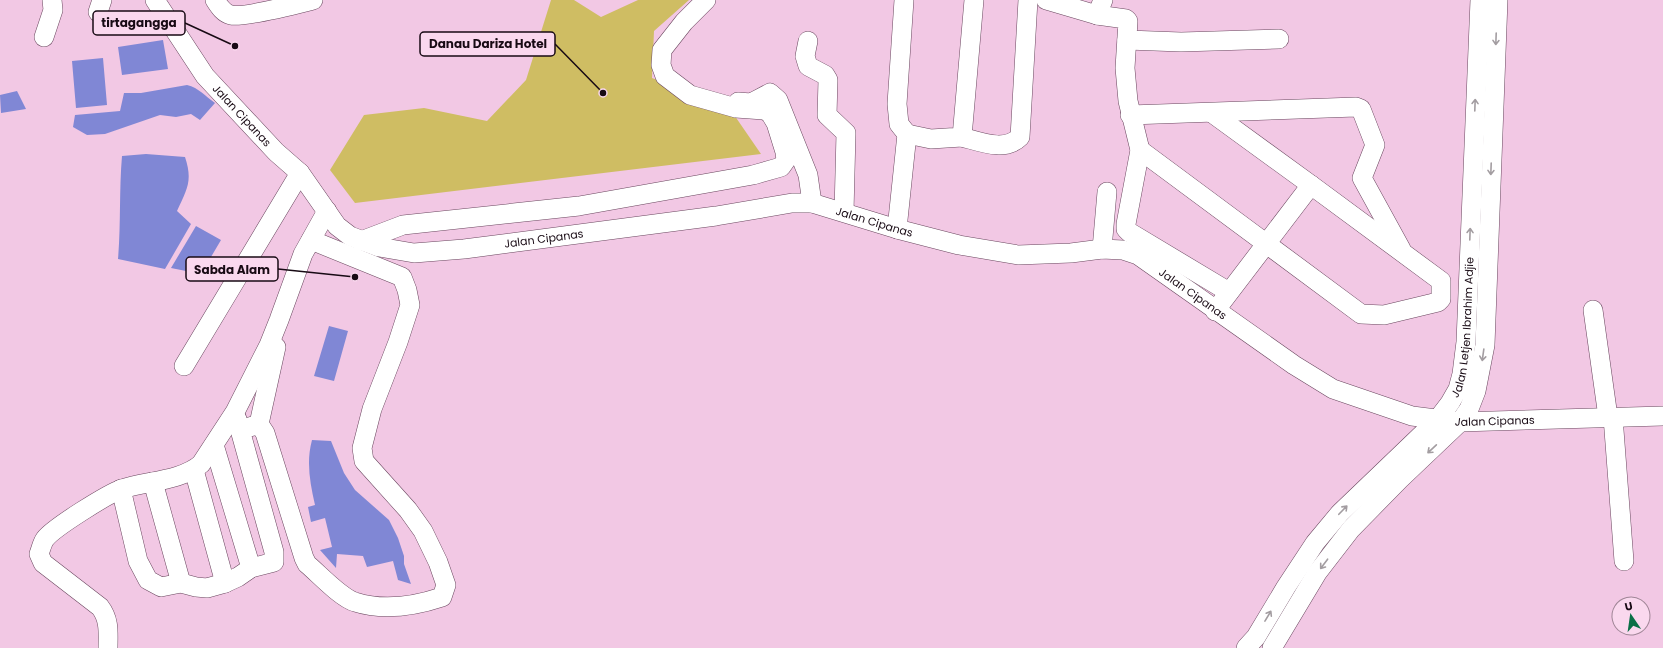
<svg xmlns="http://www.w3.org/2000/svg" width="1663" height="648" viewBox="0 0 1663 648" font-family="Poppins,sans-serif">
	<rect width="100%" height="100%" fill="#f2c8e4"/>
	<path fill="#cfbd63" d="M551 0H574L601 17 638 0H689L654 31 652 78 728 106 761 154 355 203 330 170 364 115 424 108 487 121 526 80Z"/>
	<path fill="#8087d5" d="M163 40 168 69 122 75 118 47Z
		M103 58 107 105 76 108 72 61Z
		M187 85C199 88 205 96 215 103L200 120 191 114 176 117 160 115 105 134 87 135 73 127 75 115 120 111 124 93H141Z
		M17 91 26 109 1 113 0 95Z
		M146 154 185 157C193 181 187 189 177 211L191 224 165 269 118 259C121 225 119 190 122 156Z
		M196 226 221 240 201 274 171 268Z
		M329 326 348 331 334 381 314 376Z
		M312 440 331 441 344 473 355 490 389 520 398 538 404 556V564L411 584 398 580 393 561 367 567 363 556 337 554 336 568 320 550 332 547 325 518 311 522 308 507 315 505C310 483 306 462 312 440Z"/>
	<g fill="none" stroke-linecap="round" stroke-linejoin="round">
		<g stroke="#6a475f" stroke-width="20">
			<g id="minor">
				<path id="s1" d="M155 0 205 76 276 152 300 173 337 226 350 236 379 247 414 253 464 249 716 216 792 203H812L897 229 959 245 1018 255 1071 253 1102 249 1123 250 1138 255 1294 365 1333 389 1412 416 1460 422 1663 416"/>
				<path d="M215 0C219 6 223 13 231 15 244 18 297 4 313 0"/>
				<path d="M1046 0 1097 15 1126 19 1128 21 1125 68 1128 101 1140 150 1126 224V229L1129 232 1229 292"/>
				<path d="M98 12 102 0"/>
				<path d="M1097 15 1103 0"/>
				<path d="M44 37 53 10 52 0"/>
				<path d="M1127 40 1181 42 1279 39"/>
				<path d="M808 41 805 56 808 66 825 75 828 80 827 115 846 133 844 212"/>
				<path d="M738 102 751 103 770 93 778 100 808 175 812 203"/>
				<path d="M1212 113 1311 185"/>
				<path d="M1130 115 1356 107 1361 109 1375 145 1362 178 1401 249"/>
				<path d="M907 134 931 139 962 137 974 0"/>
				<path d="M962 137C981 142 1005 152 1020 137L1028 0"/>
				<path d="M1140 150 1361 314 1384 315 1438 302 1441 299V281L1311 185 1215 311"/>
				<path d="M897 229 907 134 899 124 897 104 904 0"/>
				<path d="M361 241 403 225 579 206 753 175 781 167 786 160 785 152 776 123 770 113 764 110 736 108 690 95 665 76 661 65 662 50 684 22 706 0"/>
				<path d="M1102 249 1107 192"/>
				<path d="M1593 310 1608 417"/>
				<path d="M184 366 300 173"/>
				<path d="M1613 417 1624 561"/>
				<path d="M259 424 276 347"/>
				<path d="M240 430 259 424 265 433 304 558 307 564C319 574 341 598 355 602 383 611 415 606 442 597L446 585 438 562 423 531 408 510 364 461 362 448 372 409 398 342 410 305 407 290 402 277 311 240"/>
				<path d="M214 445 251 568"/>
				<path d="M194 470 225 583"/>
				<path d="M153 482 181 583"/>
				<path d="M121 489 138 561 148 580 161 587 181 583 196 587 207 588 225 583 238 577 251 568 274 562V552L237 419"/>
				<path d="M108 648C108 633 110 620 100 607L43 563 39 554C41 549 42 543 45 539 53 528 109 493 122 489 146 481 181 481 201 464L235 412 269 345 279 320 303 254 327 211"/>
				<path id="s2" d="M1246 648 1256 637 1286 587 1315 543 1340 513 1437 420 1450 403 1458 389 1462 374 1466 342 1480 0"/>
				<path d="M1272 648 1317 573 1351 529 1400 479 1460 422 1469 409 1476 391 1485 345 1498 0"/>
			</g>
		</g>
		<use href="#minor" stroke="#fff" stroke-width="19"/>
	</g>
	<defs><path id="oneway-shaft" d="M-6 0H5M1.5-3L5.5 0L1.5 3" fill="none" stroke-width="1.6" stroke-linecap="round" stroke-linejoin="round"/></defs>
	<g stroke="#a39da1">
		<use href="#oneway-shaft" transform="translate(1496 39) rotate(92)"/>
		<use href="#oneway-shaft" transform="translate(1475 105) rotate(-88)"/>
		<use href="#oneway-shaft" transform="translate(1491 169) rotate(92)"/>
		<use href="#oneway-shaft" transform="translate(1470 234) rotate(-88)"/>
		<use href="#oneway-shaft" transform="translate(1483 355) rotate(98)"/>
		<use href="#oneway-shaft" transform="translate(1432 449) rotate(137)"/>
		<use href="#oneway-shaft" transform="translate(1343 510) rotate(-46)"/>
		<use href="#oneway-shaft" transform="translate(1324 564) rotate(127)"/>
		<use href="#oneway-shaft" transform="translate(1268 616) rotate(-59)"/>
	</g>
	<g text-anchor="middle" stroke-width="3" stroke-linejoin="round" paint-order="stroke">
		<g font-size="11" fill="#180a14" stroke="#fad8ee">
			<text dy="4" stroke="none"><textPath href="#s1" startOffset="145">Jalan Cipanas</textPath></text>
			<text dy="4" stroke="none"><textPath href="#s1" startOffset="841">Jalan Cipanas</textPath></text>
			<text dy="4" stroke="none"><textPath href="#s1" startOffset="505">Jalan Cipanas</textPath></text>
			<text dy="4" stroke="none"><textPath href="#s1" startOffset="1177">Jalan Cipanas</textPath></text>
			<text dy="4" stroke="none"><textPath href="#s2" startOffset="399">Jalan Letjen Ibrahim Adjie</textPath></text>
			<text dy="4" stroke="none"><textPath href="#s1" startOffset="1513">Jalan Cipanas</textPath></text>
		</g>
	</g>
	<path fill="none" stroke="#180a14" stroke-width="1.5" d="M235 46L185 23M603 93L555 44M355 277L278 269"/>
	<g fill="#180a14" stroke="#fad8ee" stroke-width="1.5">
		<circle cx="235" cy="46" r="4"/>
		<circle cx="603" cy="93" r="4"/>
		<circle cx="355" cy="277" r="4"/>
	</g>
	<g fill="#fad8ee" stroke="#180a14" stroke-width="1.5">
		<rect x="93" y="11" width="92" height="24" rx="4"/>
		<rect x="420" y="32" width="135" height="24" rx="4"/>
		<rect x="186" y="257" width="92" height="24" rx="4"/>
	</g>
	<g font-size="12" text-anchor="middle" font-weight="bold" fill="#180a14">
		<text x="139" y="27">tirtagangga</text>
		<text x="488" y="48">Danau Dariza Hotel</text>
		<text x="232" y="274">Sabda Alam</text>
	</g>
	<g transform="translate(1631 616) rotate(347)"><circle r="19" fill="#fad8ee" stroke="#a08697"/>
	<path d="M0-3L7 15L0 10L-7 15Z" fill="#0b7047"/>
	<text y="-6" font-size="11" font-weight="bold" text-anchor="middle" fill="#180a14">U</text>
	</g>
</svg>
